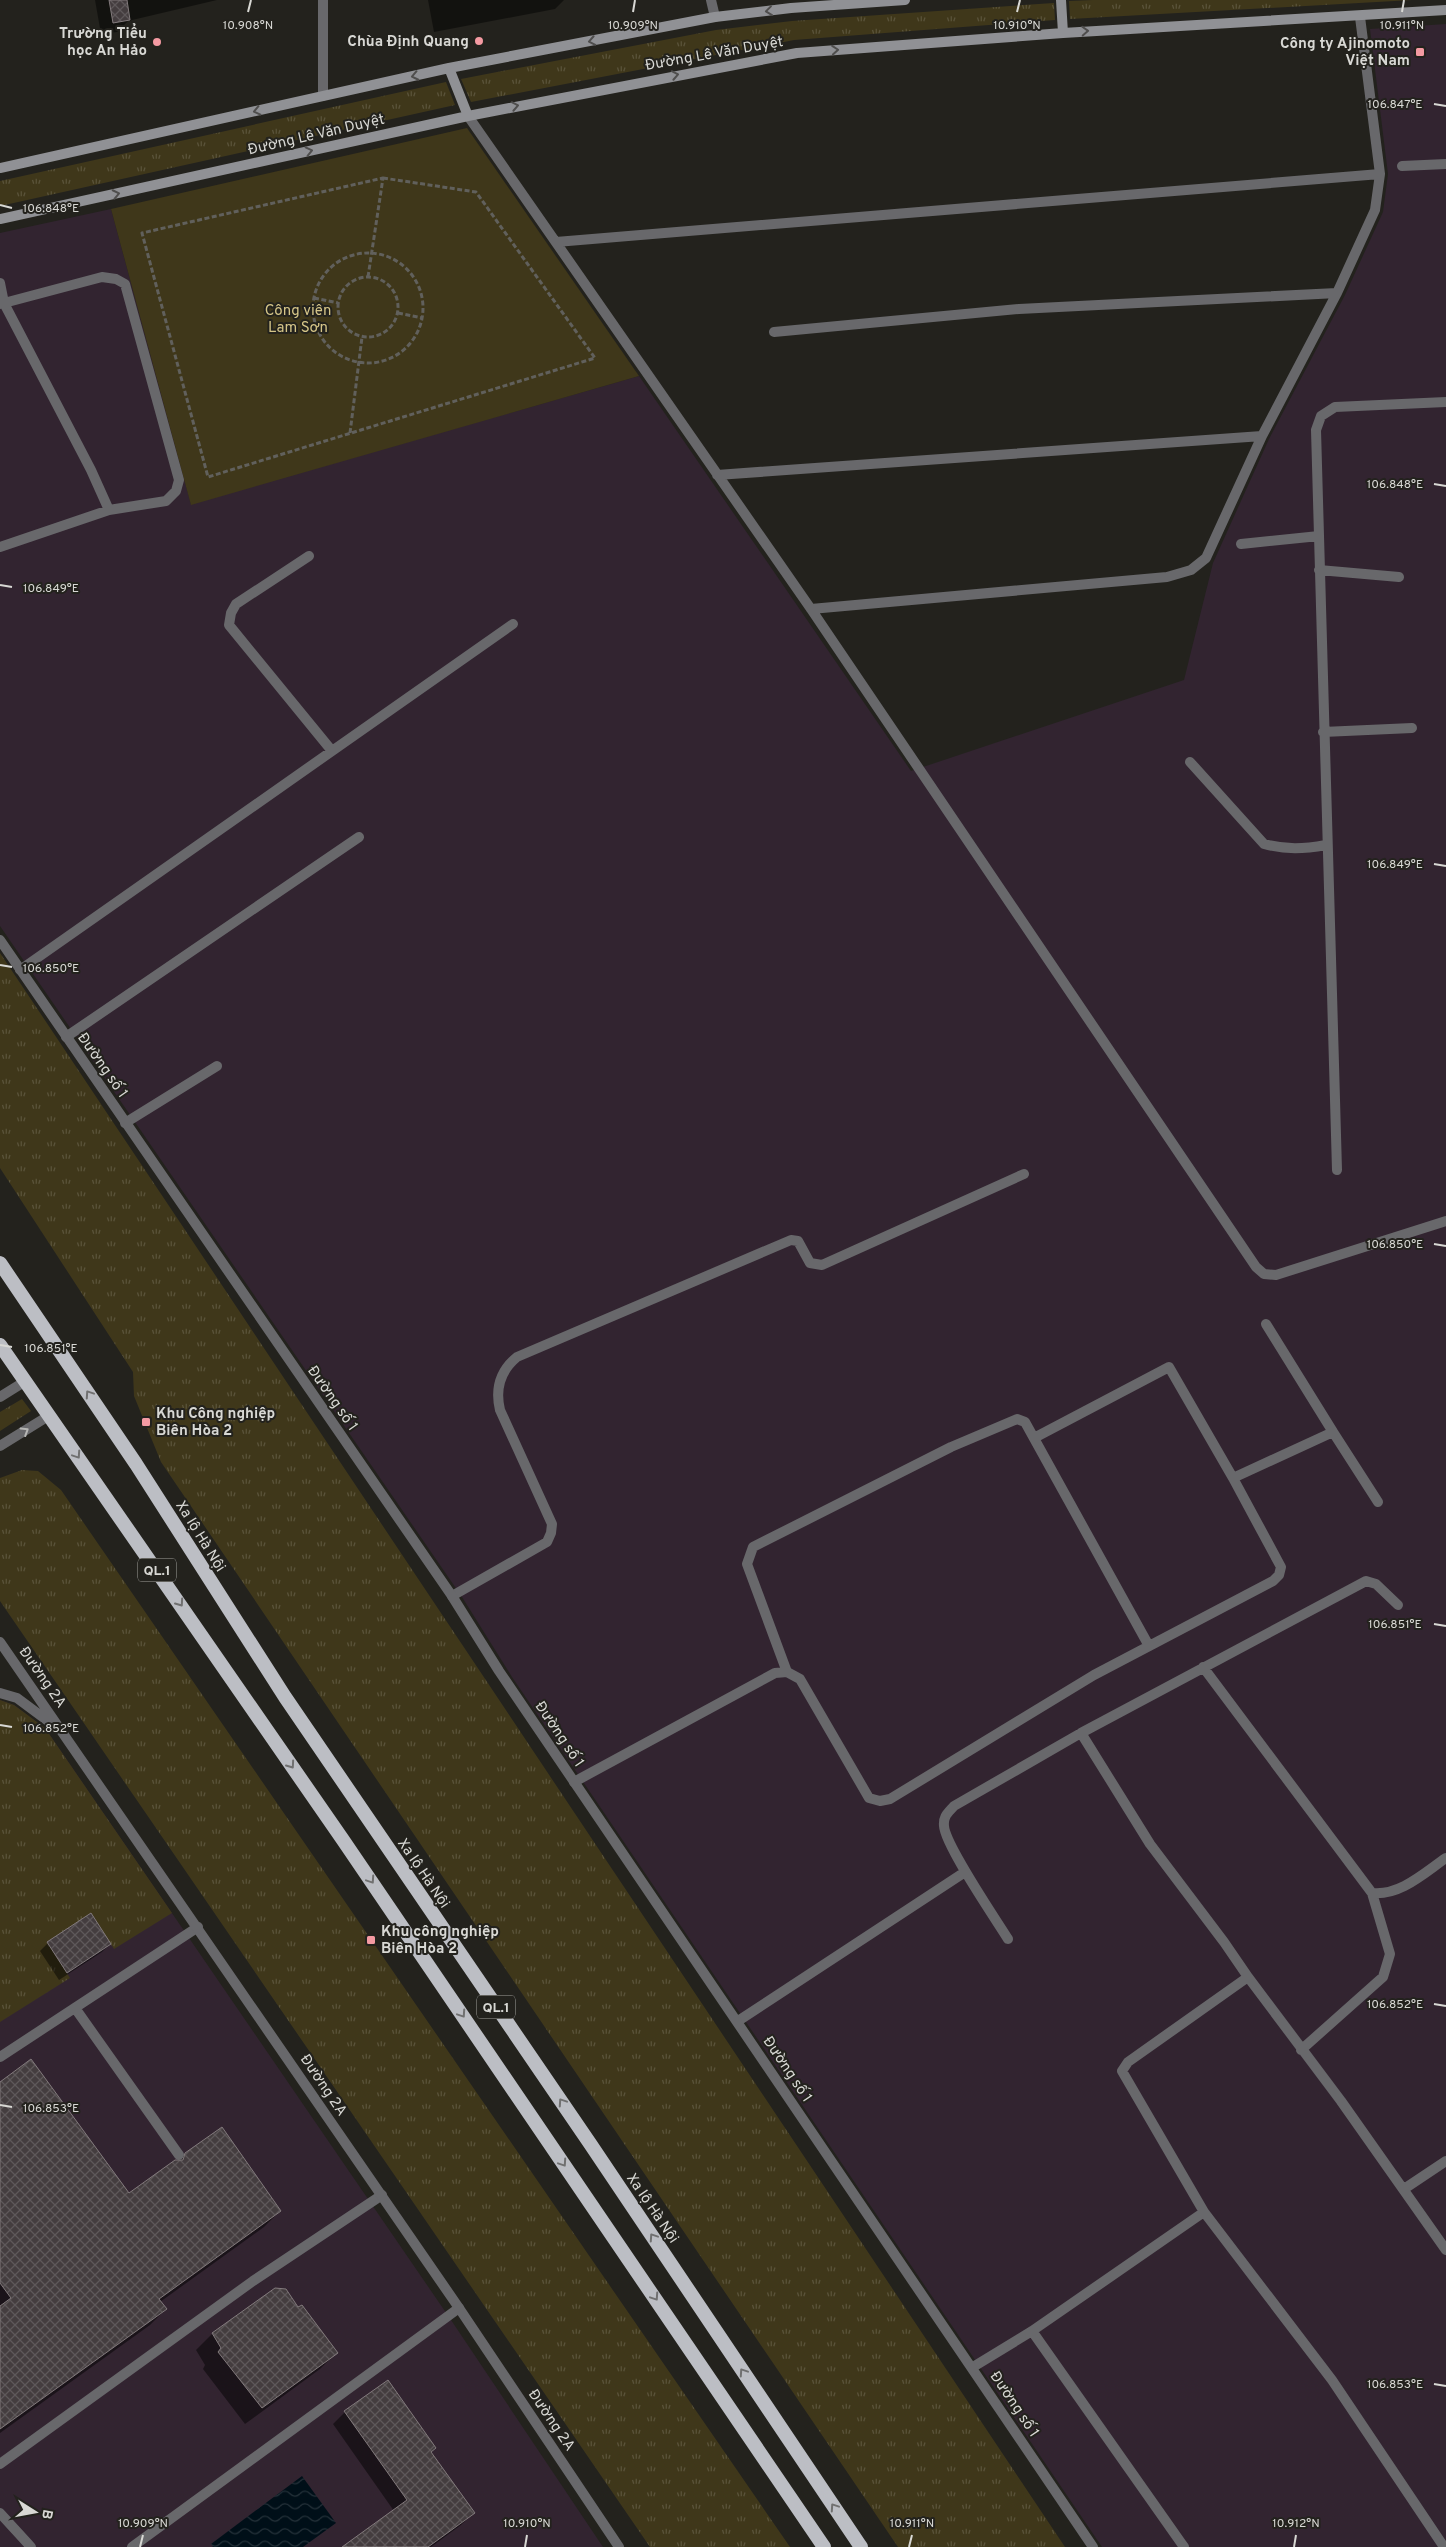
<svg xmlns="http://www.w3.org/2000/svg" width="1446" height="2547" viewBox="0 0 1446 2547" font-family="Overpass,sans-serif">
	<defs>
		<pattern id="grass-tufts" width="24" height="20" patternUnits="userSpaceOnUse" patternTransform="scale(1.25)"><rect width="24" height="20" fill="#3f371a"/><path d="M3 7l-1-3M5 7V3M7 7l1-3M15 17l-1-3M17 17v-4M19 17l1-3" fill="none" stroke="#5a533a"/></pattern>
		<pattern id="water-waves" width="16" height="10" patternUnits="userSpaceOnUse" patternTransform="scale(1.25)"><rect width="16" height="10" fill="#000f18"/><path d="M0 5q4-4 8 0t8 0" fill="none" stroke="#243139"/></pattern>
		<pattern id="building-cross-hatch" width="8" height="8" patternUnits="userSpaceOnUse" patternTransform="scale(1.25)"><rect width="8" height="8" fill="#443d3f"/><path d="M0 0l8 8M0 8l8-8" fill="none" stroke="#5e585a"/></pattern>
	</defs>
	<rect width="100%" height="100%" fill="#23221d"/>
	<path fill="#322430" d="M1446 24V2547H1102L512 1677 462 1597 0 926V233L111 209 191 504 639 376 911 771 1184 680 1213 563 1269 439 1345 295 1383 212 1388 174 1370 29Z
		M0 1700 14 1705 45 1728 451 2320 603 2547H0Z"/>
	<path fill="url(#grass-tufts)" d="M1093 0H1412L1070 19 1069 1Z
		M1054 3 1055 20 794 40 471 102 461 79 716 30 792 21Z
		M446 82 455 105 0 206V181Z
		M0 953 1065 2547H898L161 1462 134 1396 133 1372 0 1168Z
		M22 1399 31 1411 0 1431V1412Z
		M22 1470 38 1471 61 1490 790 2547H650L0 1601V1478Z
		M0 1700 14 1705 45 1728 172 1913 114 1949 91 1914 47 1942 70 1978 0 2022Z"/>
	<path fill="#3f371a" d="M467 128 639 376 191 505 111 209Z"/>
	<path fill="url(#water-waves)" d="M302 2476 336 2523 303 2547H213L211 2544Z"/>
	<path fill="#0007" d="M95 0H217L128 21 117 32 101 34Z
		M428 0H564L555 9 434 32Z
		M48 1943 110 1944 102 1952 59 1980 40 1951Z
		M0 2084 129 2195 186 2154 280 2211 264 2227 160 2302 166 2309 150 2325 0 2433Z
		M275 2290 298 2309 336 2353 320 2369 245 2424 203 2369 205 2365 196 2350 212 2334Z
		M345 2412 430 2452 473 2513 461 2525 431 2547H344L394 2511 333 2424Z"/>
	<path fill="url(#building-cross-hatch)" stroke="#827a7c" d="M109 0H127L130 20 113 23Z
		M91 1913 111 1944 67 1973 47 1942Z
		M31 2059 129 2193 175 2160H183L185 2153 222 2127 281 2211 159 2299 167 2309 0 2429V2306L11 2298 0 2283V2082Z
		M275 2288 286 2289 298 2307 302 2305 338 2353 262 2408 218 2352 221 2348 212 2333Z
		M388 2380 436 2448 431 2452 475 2513 428 2547H342L407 2500 344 2411Z"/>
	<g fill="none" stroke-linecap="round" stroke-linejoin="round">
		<path stroke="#61605c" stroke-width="3" stroke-dasharray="5 2.5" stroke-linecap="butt" d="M383 178 476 192 595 358 208 477 142 233Z
			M313 308a55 55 0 1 1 110 0a55 55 0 1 1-110 0Z
			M338 307a30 30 0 1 1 60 0a30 30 0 1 1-60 0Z
			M368 277 383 178
			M314 298 338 303
			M398 313 422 318
			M350 433 362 337"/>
		<path stroke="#68686b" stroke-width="10" d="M711 0 715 17
			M1402 166 1446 164
			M0 283 4 303 102 277 116 279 125 284 179 480 176 491 166 501 109 510 0 547
			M0 304 4 303 91 470 109 510
			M1241 544 1319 536
			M309 556 236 604 231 613 229 625 332 751
			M1319 570 1399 577
			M1323 732 1412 728
			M1190 762 1264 844C1286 850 1304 849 1326 845
			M20 970 513 624
			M66 1037 359 837
			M125 1123 217 1066
			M1337 1170 1316 430 1321 416 1335 407 1446 402
			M1333 1432 1378 1502
			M1233 1478 1333 1432 1266 1324
			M452 1596 547 1542 551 1533 552 1524 500 1410C495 1389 500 1371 517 1357L791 1240 798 1241 810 1263 822 1265 1024 1174
			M1203 1667 1372 1893C1400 1896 1424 1873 1446 1858
			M787 1672 747 1564 753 1547 951 1447 1017 1419 1025 1422 1149 1646
			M574 1782 775 1673 787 1672 800 1679 869 1798 880 1801 890 1799 1094 1675 1273 1581 1279 1575 1281 1567 1233 1478 1169 1367 1034 1438
			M1008 1939C995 1918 945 1845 944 1826 943 1816 948 1813 954 1806L1081 1733
			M1248 1977 1341 2101 1446 2250
			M75 2008 179 2155
			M738 2021 965 1872
			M1301 2050 1383 1977 1390 1954 1372 1893
			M0 2057 198 1927
			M1404 2189 1446 2161
			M1204 2212 1332 2380 1444 2547
			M1032 2331 1184 2547
			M973 2367 1032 2331 1204 2212 1122 2071 1128 2062 1248 1977 1224 1942 1150 1844 1081 1733 1366 1581 1376 1584 1398 1605
			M0 2464 253 2281 382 2195
			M0 2513 31 2547
			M132 2547 459 2308"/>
		<path stroke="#68686b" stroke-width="10" d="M323 96V0
			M468 116 811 609 1256 1267 1264 1274 1276 1275 1446 1221
			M556 242 1380 174
			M774 332 1019 309 1337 293
			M717 475 1262 436
			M811 609 1167 577 1191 570 1206 558 1262 436 1337 293 1375 210 1380 174 1360 17
			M0 940 452 1596 499 1671 1093 2547"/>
		<path stroke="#68686b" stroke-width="10" d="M0 1397 24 1382
			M0 1446 50 1415
			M0 1642 459 2308 619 2547
			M0 1693 17 1698 56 1727"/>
		<path stroke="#909195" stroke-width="10" d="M1061 0 1063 33
			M449 68 468 116
			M0 168 449 68 715 17 791 8 905 0
			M0 219 468 116 797 53 1063 33 1446 10"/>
		<path stroke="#bcbec4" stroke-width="14" d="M0 1263 136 1464 285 1697 591 2145 861 2547
			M0 1345 343 1840 824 2547"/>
	</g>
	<defs><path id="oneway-chevron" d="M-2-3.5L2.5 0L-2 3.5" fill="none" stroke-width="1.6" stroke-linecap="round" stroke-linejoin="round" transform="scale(1.25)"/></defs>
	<g stroke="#4f4e4d">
		<use href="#oneway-chevron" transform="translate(769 11) rotate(173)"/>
		<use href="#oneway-chevron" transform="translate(1085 31) rotate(-3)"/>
		<use href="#oneway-chevron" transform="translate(592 41) rotate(169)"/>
		<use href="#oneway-chevron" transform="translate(835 50) rotate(-5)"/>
		<use href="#oneway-chevron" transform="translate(675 75) rotate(-11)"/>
		<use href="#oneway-chevron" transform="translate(415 76) rotate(168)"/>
		<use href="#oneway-chevron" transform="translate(515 106) rotate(-11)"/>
		<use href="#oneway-chevron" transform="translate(257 111) rotate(167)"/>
		<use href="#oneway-chevron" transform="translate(309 151) rotate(-13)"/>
		<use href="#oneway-chevron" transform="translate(116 194) rotate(-12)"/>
	</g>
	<g stroke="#707070">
		<use href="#oneway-chevron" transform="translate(89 1394) rotate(-124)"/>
		<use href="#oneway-chevron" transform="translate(77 1455) rotate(56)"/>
		<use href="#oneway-chevron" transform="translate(180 1603) rotate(55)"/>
		<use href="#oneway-chevron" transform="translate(291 1765) rotate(55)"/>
		<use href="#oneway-chevron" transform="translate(371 1880) rotate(56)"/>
		<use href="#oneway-chevron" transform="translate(462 2014) rotate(56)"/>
		<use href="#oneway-chevron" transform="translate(562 2102) rotate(-124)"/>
		<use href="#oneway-chevron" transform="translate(563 2163) rotate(56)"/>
		<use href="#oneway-chevron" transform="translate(653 2237) rotate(-124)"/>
		<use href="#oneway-chevron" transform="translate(655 2297) rotate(56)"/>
		<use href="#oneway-chevron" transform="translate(743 2372) rotate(-124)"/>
		<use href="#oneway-chevron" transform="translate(834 2507) rotate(-124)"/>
	</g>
	<use stroke="#b6b6b4" href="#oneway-chevron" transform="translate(25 1431) rotate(-32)"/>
	<path fill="none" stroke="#d8d8d4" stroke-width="2" d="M248 12 251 0M633 12 635 0M1017 12 1020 0M1402 12 1404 0M1434 104 1446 106M0 205 12 208M1434 484 1446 486M0 585 12 587M1434 864 1446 866M0 965 12 967M1434 1244 1446 1246M0 1345 12 1347M1434 1624 1446 1626M0 1725 12 1727M1434 2004 1446 2006M0 2105 12 2107M1434 2384 1446 2386M140 2547 143 2535M525 2547 527 2535M909 2547 912 2535M1294 2547 1296 2535"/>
	<g fill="#f49aa2" stroke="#23221d" stroke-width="2">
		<circle cx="479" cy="41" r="5"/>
		<circle cx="157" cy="42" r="5"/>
		<rect x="1415" y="47" width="10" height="10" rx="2.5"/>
		<rect x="141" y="1417" width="10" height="10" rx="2.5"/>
		<rect x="366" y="1935" width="10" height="10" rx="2.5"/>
	</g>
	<g text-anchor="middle" stroke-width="4" stroke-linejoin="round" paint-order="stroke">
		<g fill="#23221d" stroke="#a2a19d" stroke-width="1">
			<rect x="138" y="1558.5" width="38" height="23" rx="4"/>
			<rect x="477" y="1995.5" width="38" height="23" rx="4"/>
		</g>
		<g font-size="14" font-weight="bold" fill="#d8d8d4">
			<text x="157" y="1575">QL.1</text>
			<text x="496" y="2012">QL.1</text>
		</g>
		<g font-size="15" font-weight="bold" fill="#d8d8d4" stroke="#23221d" text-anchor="end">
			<text x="147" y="38">Trường Tiểu<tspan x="147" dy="17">học An Hảo</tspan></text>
			<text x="469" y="46">Chùa Định Quang</text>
			<text x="1410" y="48">Công ty Ajinomoto<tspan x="1410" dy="17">Việt Nam</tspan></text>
			<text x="156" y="1418" text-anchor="start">Khu Công nghiệp<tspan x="156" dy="17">Biên Hòa 2</tspan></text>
			<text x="381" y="1936" text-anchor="start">Khu công nghiệp<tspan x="381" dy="17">Biên Hòa 2</tspan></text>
		</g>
		<g font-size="15" fill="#d8d8d4" stroke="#23221d">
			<text transform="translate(714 53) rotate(-10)" y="5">Đường Lê Văn Duyệt</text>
			<text transform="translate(316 134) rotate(-13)" y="5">Đường Lê Văn Duyệt</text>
			<text transform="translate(103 1065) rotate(55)" y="5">Đường số 1</text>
			<text transform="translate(333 1398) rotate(55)" y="5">Đường số 1</text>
			<text transform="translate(201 1536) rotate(58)" y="5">Xa lộ Hà Nội</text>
			<text transform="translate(43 1677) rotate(55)" y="5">Đường 2A</text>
			<text transform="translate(560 1734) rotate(56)" y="5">Đường số 1</text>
			<text transform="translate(424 1873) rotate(56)" y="5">Xa lộ Hà Nội</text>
			<text transform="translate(788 2069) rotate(56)" y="5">Đường số 1</text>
			<text transform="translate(324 2085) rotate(56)" y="5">Đường 2A</text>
			<text transform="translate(653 2208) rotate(56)" y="5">Xa lộ Hà Nội</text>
			<text transform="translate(1015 2404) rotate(56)" y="5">Đường số 1</text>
			<text transform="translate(552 2420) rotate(56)" y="5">Đường 2A</text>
		</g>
		<g font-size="15" fill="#d5c588" stroke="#23221d">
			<text x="298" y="315">Công viên<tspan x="298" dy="17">Lam Sơn</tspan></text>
		</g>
	</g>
	<g font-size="12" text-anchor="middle" fill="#d8d8d4" stroke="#23221d" stroke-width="4" stroke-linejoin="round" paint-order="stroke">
		<text x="248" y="29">10.908°N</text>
		<text x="633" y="29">10.909°N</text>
		<text x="1017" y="29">10.910°N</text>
		<text x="1402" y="29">10.911°N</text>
		<text x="1395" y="108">106.847°E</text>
		<text x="51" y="212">106.848°E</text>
		<text x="1395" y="488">106.848°E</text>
		<text x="51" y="592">106.849°E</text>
		<text x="1395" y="868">106.849°E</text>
		<text x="51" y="972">106.850°E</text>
		<text x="1395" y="1248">106.850°E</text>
		<text x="51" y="1352">106.851°E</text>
		<text x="1395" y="1628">106.851°E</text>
		<text x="51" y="1732">106.852°E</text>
		<text x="1395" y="2008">106.852°E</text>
		<text x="51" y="2112">106.853°E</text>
		<text x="1395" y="2388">106.853°E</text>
		<text x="143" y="2527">10.909°N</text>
		<text x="527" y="2527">10.910°N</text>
		<text x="912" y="2527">10.911°N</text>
		<text x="1296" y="2527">10.912°N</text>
	</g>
	<g transform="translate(35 2512) rotate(101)" stroke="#23221d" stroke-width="4" paint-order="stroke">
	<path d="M0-4L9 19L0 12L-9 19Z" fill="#d8d8d4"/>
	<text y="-8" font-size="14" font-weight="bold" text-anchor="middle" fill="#d8d8d4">B</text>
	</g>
</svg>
